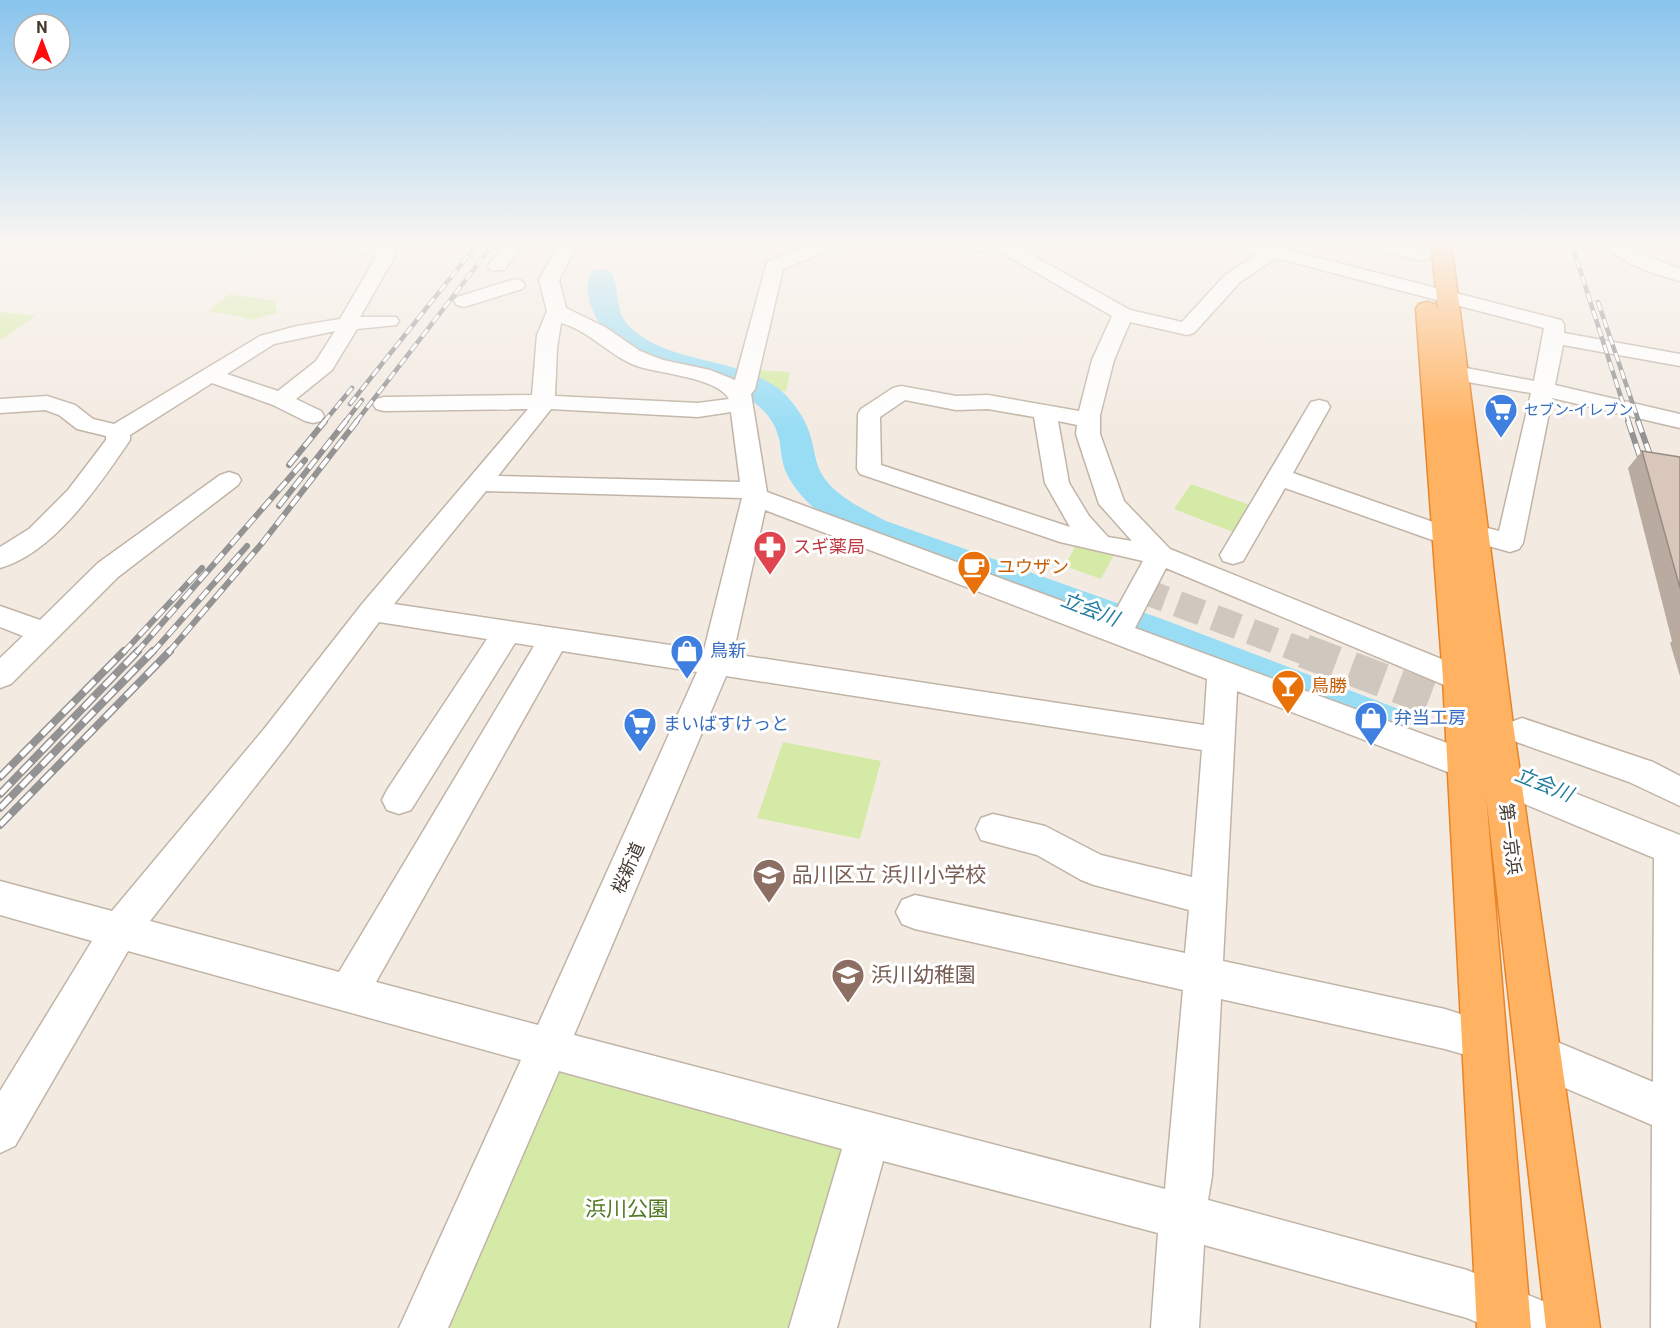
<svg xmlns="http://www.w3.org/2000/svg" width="1680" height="1328" viewBox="0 0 1680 1328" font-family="Roboto,'Noto Sans JP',sans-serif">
	<rect width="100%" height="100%" fill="#f3ebe2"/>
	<path fill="#d6eaa7" d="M229 294 275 301 277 313 249 320 244 317 208 311Z
		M0 312 36 316 0 340Z
		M756 370 790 372 786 391 779 392 754 379Z
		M1191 484 1250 505 1233 532 1174 509Z
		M1078 541 1115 553 1101 579 1065 566Z
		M783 742 881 761 860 839 757 818Z
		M559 1070 854 1146 797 1328H443Z"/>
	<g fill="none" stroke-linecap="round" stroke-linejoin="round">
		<path fill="#99ddf5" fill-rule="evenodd" d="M601 269 610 271C622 289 611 310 632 329 675 367 743 355 786 395 797 407 807 422 811 438 814 448 815 459 819 469 830 494 863 509 886 521L1162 619 1404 711 1410 723 1404 735 1388 741 1372 735 1134 639 850 533C824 518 798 499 785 470 782 462 781 453 780 443 775 417 760 405 738 392 686 362 615 373 591 306 587 296 586 280 592 271Z"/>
		<path stroke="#d0c8bf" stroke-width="26" stroke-dasharray="26 13" stroke-linecap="butt" d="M1141 590 1308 653"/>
		<path stroke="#d0c8bf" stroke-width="34" stroke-dasharray="34 16" stroke-linecap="butt" d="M1304 651 1438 701"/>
		<g stroke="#c1b4a7" stroke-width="3">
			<path id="minor" d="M339 242H366L393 250 396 254 360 317H396L399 321 396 325 357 329 332 370 296 399 321 411 324 416 321 421 313 423 305 421 273 405 212 383 130 435V440C100 484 54 553 0 568V547L29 529 68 490 106 440V436L77 429 59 415 45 410 0 413V399L47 396 75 405 93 419 114 424 260 336 297 326 340 319 376 257 342 246ZM335 331 316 361 278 391 227 374 274 344Z
				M506 242H524L504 270H490L488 266Z
				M555 242H578L559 280 566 308 605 327 640 351 663 360 710 370 735 380 767 262 818 242H842L839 246 783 269 755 389 751 394 767 492 1111 619 1143 561 1060 542 860 474 857 469 858 414 861 409 893 388 901 386 956 396 988 395 1079 411 1092 360 1112 316 997 250C985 252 973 254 966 242H1009L1130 310 1182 322 1226 274 1258 254 1229 246 1226 242H1255L1271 246 1277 242H1291L1293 245 1288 250 1561 320 1564 324V333L1680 354V366L1563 345 1555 385 1680 414V428L1552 398 1523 543 1519 549 1510 552 1467 540 1463 534 1467 528 1476 525 1499 531 1531 393 1456 380 1448 378 1445 373 1448 368 1456 366 1534 381 1544 328 1276 258 1240 282 1194 333 1187 335 1130 322 1114 360 1100 415V434L1124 501 1170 549 1471 671 1475 679 1471 687 1460 691 1449 687 1166 568 1135 628 1477 754 1680 835V1328H1651L1652 1125 1523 1070 1517 1055 1523 1040 1538 1034 1653 1082 1654 858 1453 774 1237 691 1223 961 1445 1009 1497 1026 1503 1040 1497 1054 1483 1060 1445 1049 1221 999 1212 1176 1208 1200 1467 1270 1567 1311 1574 1328H1491L1467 1318 1204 1245 1199 1328H1151L1158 1233 883 1161 837 1328H789L842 1149 559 1071 448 1328H399L521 1060 128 951 15 1146 0 1153V1091L92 941 0 915V881L112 911 264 729 362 604 528 409 384 411 376 409 373 404 376 399 384 397 532 395 537 335 547 311 539 280 558 246ZM561 323C591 331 611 358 640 367 663 374 718 378 729 399L698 403 555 396 557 348ZM905 400 956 410 988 409 1034 417 1045 483 1070 527 881 465 880 417ZM551 409 698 417 731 412 740 482 498 476ZM1058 421 1077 425 1076 434 1099 504 1132 541 1108 537 1089 516 1069 483ZM486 491 742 498 704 650 394 604ZM765 510 1207 679 1204 725 733 654ZM379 622 487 639 387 790 382 800 387 810 399 814 411 810 515 643 534 646 339 972 150 921 286 747ZM562 651 697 672 538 1025 376 982ZM726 676 1202 750 1192 877 1101 855 1045 826 993 814 981 818 976 829 981 840 1037 855 1081 880 1094 885 1189 910 1185 953 915 895 902 900 896 912 902 924 915 929 1183 990 1165 1189 574 1035Z
				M1353 242H1386L1428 251 1431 255 1428 259 1422 261 1356 246Z
				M1603 242H1622L1640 253 1680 269V281C1656 275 1618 263 1603 242Z
				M515 279 522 281 525 285 522 289 464 307 457 305 454 301 457 297Z
				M1319 400 1327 402 1330 407 1293 473 1456 530 1460 536 1456 542 1447 545 1438 542 1285 488 1243 561 1233 564 1223 561 1220 555 1308 407 1311 402Z
				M229 472 238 475 241 480 238 485 118 577 11 684 0 688V658L23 636 0 627V606L40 620 98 563 220 475Z
				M1522 718 1653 762 1680 776V806L1629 782 1511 740 1506 731 1511 722Z"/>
		</g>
		<g stroke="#e88327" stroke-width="3">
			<path id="highway" d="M1431 242H1451L1512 717 1600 1328H1546L1486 795 1531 1328H1477L1443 679 1416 309 1419 304 1427 302 1435 304 1438 309Z"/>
		</g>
		<use href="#minor" fill="#fff" fill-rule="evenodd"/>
		<use href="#highway" fill="#ffb261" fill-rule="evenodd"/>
		<g stroke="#939393" stroke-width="4.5">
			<path id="rail-far2" d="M1571 242 1629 422
				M1598 302 1639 422
				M350 404 479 242
				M324 422 352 388
				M345 422 362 400
				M356 422 495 242"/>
		</g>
		<g stroke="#939393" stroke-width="6">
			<path id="rail-far1" d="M1628 421 1644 469
				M1638 421 1654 466
				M289 465 325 421
				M279 506 346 421
				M123 653 202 568
				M136 653 305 460
				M152 653 247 546
				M168 653 263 542 357 421"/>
		</g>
		<g stroke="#939393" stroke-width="8">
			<path id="rail" d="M0 777 124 651
				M0 794 138 651
				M0 808 153 651
				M0 825 170 651"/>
		</g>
		<use href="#rail-far2" stroke="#fff" stroke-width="3" stroke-dasharray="9" stroke-linecap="butt"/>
		<use href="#rail-far1" stroke="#fff" stroke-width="4" stroke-dasharray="12" stroke-linecap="butt"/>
		<use href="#rail" stroke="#fff" stroke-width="5" stroke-dasharray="15" stroke-linecap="butt"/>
	</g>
	<path fill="#baaba0" d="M1642 451 1680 457V676L1670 643 1672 641 1628 468Z"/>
	<path fill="#d8c7ba" stroke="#978b82" stroke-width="1.5" d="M1642 451 1680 457V588Z"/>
	<linearGradient id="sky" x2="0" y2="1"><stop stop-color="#88c4ed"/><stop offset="0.57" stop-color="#faf6f2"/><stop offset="1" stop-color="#faf6f2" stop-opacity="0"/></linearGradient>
	<rect width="1680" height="428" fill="url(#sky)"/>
	<defs>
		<g id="supermarket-pin" transform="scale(1.725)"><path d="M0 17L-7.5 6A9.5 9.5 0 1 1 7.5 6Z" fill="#3f7fe0" stroke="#fff"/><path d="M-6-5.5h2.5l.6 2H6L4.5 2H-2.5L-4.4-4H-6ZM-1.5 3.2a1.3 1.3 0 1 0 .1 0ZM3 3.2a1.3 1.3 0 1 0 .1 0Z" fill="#fff"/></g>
		<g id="pharmacy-pin" transform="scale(1.725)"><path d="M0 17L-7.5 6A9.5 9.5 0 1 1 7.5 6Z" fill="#e0444e" stroke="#fff"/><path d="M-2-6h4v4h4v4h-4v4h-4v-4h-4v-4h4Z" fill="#fff"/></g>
		<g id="cafe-pin" transform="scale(1.725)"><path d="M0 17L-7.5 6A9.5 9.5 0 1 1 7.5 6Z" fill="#e8710a" stroke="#fff"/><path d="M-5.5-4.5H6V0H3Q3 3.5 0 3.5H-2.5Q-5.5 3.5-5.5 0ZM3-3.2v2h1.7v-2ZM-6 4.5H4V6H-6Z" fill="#fff"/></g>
		<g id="shop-pin" transform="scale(1.725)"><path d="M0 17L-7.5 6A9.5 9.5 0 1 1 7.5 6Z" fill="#3f7fe0" stroke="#fff"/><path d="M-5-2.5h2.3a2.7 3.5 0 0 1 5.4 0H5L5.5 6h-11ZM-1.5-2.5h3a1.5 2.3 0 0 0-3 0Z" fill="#fff"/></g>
		<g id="bar-pin" transform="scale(1.725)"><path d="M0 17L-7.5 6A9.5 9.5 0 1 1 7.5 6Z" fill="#e8710a" stroke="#fff"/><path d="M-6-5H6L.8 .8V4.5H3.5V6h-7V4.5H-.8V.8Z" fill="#fff"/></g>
		<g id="school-pin" transform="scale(1.725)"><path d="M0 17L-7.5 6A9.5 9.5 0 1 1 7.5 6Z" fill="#8d6e63" stroke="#fff"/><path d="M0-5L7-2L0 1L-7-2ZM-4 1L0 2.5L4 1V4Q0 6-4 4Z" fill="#fff"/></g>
	</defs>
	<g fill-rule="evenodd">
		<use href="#supermarket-pin" x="1501" y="410"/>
		<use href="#pharmacy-pin" x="770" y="547"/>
		<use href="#cafe-pin" x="974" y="567"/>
		<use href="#shop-pin" x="687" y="651"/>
		<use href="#bar-pin" x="1288" y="686"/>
		<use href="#shop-pin" x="1371" y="718"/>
		<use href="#supermarket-pin" x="640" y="724"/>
		<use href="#school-pin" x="769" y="875"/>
		<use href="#school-pin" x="848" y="975"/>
	</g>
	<g text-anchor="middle" stroke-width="6" stroke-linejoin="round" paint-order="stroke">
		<g font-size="15" fill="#366cbe" stroke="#fff" text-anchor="start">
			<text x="1524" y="415">セブン-イレブン</text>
		</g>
		<g font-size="18" fill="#be3a42" stroke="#fff" text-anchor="start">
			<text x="793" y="553">スギ薬局</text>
		</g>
		<g font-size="18" fill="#c56008" stroke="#fff" text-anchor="start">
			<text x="997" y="573">ユウザン</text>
			<text x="1311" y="692">鳥勝</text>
		</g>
		<g font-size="18" fill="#366cbe" stroke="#fff" text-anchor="start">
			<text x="710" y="657">鳥新</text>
			<text x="1394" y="724">弁当工房</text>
			<text x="663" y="730">まいばすけっと</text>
		</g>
		<g font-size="18" fill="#443a32" stroke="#fff">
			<text transform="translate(1510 839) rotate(83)" y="6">第一京浜</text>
			<text transform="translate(628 868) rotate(-66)" y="6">桜新道</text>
		</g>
		<g font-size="20" font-style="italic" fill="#227c9e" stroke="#fff">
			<text transform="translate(1090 609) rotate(21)" y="7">立会川</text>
			<text transform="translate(1544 784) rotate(22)" y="7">立会川</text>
		</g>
		<g font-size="21" fill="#785e54" stroke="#fff" text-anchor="start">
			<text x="792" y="882">品川区立 浜川小学校</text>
			<text x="871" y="982">浜川幼稚園</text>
		</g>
		<g font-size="21" fill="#517922" stroke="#fff">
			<text x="627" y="1216">浜川公園</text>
		</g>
	</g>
	<g transform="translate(42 42)"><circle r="28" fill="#ffffff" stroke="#b4b0ad" stroke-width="1.5"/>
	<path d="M0-4.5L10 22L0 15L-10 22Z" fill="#ff0d0d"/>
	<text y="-9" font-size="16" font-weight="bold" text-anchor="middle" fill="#443a32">N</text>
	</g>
</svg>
